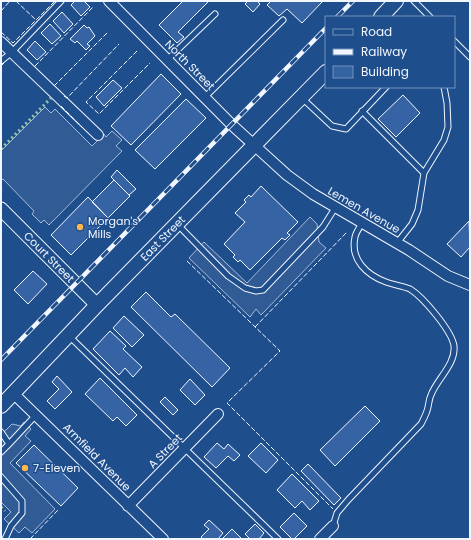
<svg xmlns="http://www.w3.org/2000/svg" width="471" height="540" viewBox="0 0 471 540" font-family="Poppins,sans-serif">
	<rect width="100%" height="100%" fill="#1f4e8c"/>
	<path fill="#305b95" stroke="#a8bbd7" d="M45 107 51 113 55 109 92 146 104 134 106 137 112 131 122 140 116 146 122 151 49 225 44 220 41 223 32 214 34 211 3 179 1 181V151Z
		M310 217 317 224 319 242 326 248 261 315 256 309 250 317 189 258 204 242 247 283Z
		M24 422 31 429 25 436 31 441 10 463 55 509 32 533 25 527 19 533 4 519 11 512 1 502V435L12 424 21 426Z"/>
	<path fill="#3563a3" stroke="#f2f6ff" d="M75 1H84L90 7 81 16 71 5Z
		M183 1H209L178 32 184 37 177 43 159 25Z
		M248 1H257L260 4 253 12 245 4Z
		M271 1H323L302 23 287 9 279 16 267 5Z
		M62 12 73 24 64 33 53 21Z
		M50 24 61 36 52 44 41 33Z
		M84 25 87 28 89 27 95 36 87 44 90 46 86 50 77 41 75 43 70 39Z
		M35 41 46 52 37 60 27 50Z
		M161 74 181 94 131 145 111 126Z
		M113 80 122 88 104 106 96 97Z
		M403 95 420 113 396 137 378 119Z
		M186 99 206 118 155 169 135 150Z
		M117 170 136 189 129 195 111 177Z
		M114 180 130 196 108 218 92 202Z
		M261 186 298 222 287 233 290 235 285 240 282 238 250 270 240 260 238 262 233 257 235 255 224 244 245 222 235 213 246 202 244 200 249 195 251 197Z
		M88 197 108 218 71 255 51 235Z
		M469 221 470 247 461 257 447 244Z
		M33 271 47 284 28 304 14 290Z
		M146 292 171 317 175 314 230 368 212 387 131 307Z
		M124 316 144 335 132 347 113 328Z
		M110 331 126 346 123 349 142 367 133 377 125 368 119 375 93 349Z
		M57 376 72 392 55 409 47 401 59 389 52 382Z
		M100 378 137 415 126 426 117 417 113 421 85 394Z
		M190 379 205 395 195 405 180 390Z
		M165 397 178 410 173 415 160 402Z
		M365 406 380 421 335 466 320 450Z
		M217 443 224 449 228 444 240 455 234 461 228 456 216 468 204 457Z
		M261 443 278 460 266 473 248 456Z
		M34 445 78 488 61 506 16 463Z
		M308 464 341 498 334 505 301 471Z
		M292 474 319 501 310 510 302 501 295 508 277 490Z
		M294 513 307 526 294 539H292L280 527Z
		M209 520 223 533 218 539H203L201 537 209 529 204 525Z
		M255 524 264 533 259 539H250L245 534Z
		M232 529 242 539H222Z"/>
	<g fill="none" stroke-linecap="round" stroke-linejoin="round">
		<g stroke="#f2f6ff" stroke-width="7">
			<path id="service" d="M414 1 430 17
				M454 41 470 57
				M167 60 215 14
				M1 61 12 52 61 1
				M205 97 283 20
				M302 98 332 126 346 129 386 87
				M362 111 424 173
				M178 225 228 276 245 288 256 291 263 290 323 227 335 208
				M397 243 412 224 418 210 424 173 444 140 448 127 447 103 444 87
				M69 336 278 539
				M1 432 9 444 1 452
				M9 444 36 415
				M1 477 22 501V513L11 526 5 539
				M333 526 337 513 348 500 421 424C424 418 427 413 428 407 429 403 429 399 431 395 437 379 456 364 454 346 452 331 423 297 410 289 403 286 394 285 386 282 367 275 350 260 355 237 356 232 360 227 362 223"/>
		</g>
		<g stroke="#f2f6ff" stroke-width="12">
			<path id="minor" d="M109 1 232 125 287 175 313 194 409 250 448 276 470 285
				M1 42 98 135
				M13 393 163 539
				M128 506 218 414
				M320 539 333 526"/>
		</g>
		<g stroke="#f2f6ff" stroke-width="15">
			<g id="tertiary">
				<path id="s1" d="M1 209 97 305"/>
			</g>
		</g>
		<g stroke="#f2f6ff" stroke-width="16">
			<g id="secondary">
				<path d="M381 17 396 1"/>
				<path id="s2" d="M1 406 97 305 326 72"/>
			</g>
		</g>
		<use href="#service" stroke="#1f4e8c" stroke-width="5"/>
		<use href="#minor" stroke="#1f4e8c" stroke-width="10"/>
		<use href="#tertiary" stroke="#1f4e8c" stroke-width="13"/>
		<use href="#secondary" stroke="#1f4e8c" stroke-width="14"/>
		<g stroke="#f2f6ff" stroke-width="4.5">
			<path id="rail" d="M337 17 353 1
				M1 360 326 28"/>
		</g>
		<use href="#rail" stroke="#1f4e8c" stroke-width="3" stroke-dasharray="9" stroke-linecap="butt"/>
		<path stroke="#97c8a6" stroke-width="3" stroke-dasharray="2 3" stroke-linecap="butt" d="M1 149 51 98
			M1 507 5 511"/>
		<path stroke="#f2f6ff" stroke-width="1" stroke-dasharray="5 2" stroke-linecap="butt" d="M16 1 36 20
			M1 11 10 1
			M1 32 13 43 55 1
			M137 51 86 102 99 114 150 63
			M1 66 4 63
			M35 66 93 7
			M54 86 107 33
			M64 96 67 98 119 44
			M61 106 84 129
			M187 261 280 351 227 403 333 509
			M255 327 347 232
			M30 539 59 509"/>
	</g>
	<g fill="#ffb74d" stroke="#1f4e8c" stroke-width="1.5">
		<circle cx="80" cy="227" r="4"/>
		<circle cx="25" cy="468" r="4"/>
	</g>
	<g text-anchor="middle" stroke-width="3" stroke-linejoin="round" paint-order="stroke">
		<g font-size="11" fill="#f2f6ff" stroke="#1f4e8c">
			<text transform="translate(190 65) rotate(45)" y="4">North Street</text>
			<text transform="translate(364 210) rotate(30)" y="4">Lemen Avenue</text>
			<text dy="4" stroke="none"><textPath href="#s2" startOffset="233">East Street</textPath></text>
			<text dy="4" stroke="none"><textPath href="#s1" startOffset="68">Court Street</textPath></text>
			<text transform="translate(165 451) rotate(-46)" y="4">A Street</text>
			<text transform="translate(97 457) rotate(45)" y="4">Armfield Avenue</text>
		</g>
		<g font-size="11" fill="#f2f6ff" stroke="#1f4e8c" text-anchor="start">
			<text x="88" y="225">Morgan's<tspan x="88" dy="13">Mills</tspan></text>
			<text x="33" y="472">7-Eleven</text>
		</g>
	</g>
	<rect width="471" height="540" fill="none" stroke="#f2f6ff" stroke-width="4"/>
	<rect x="325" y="16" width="130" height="72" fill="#1f4e8c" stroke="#7391ba"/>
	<rect x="333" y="29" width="20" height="6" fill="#1f4e8c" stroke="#7391ba"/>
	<text x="361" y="36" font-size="12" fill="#f2f6ff">Road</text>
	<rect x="333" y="49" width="20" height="6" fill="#f2f6ff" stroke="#7391ba"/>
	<text x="361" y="56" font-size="12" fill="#f2f6ff">Railway</text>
	<rect x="333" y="66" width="20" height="12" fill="#3563a3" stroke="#7391ba"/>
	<text x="361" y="76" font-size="12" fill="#f2f6ff">Building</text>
</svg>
